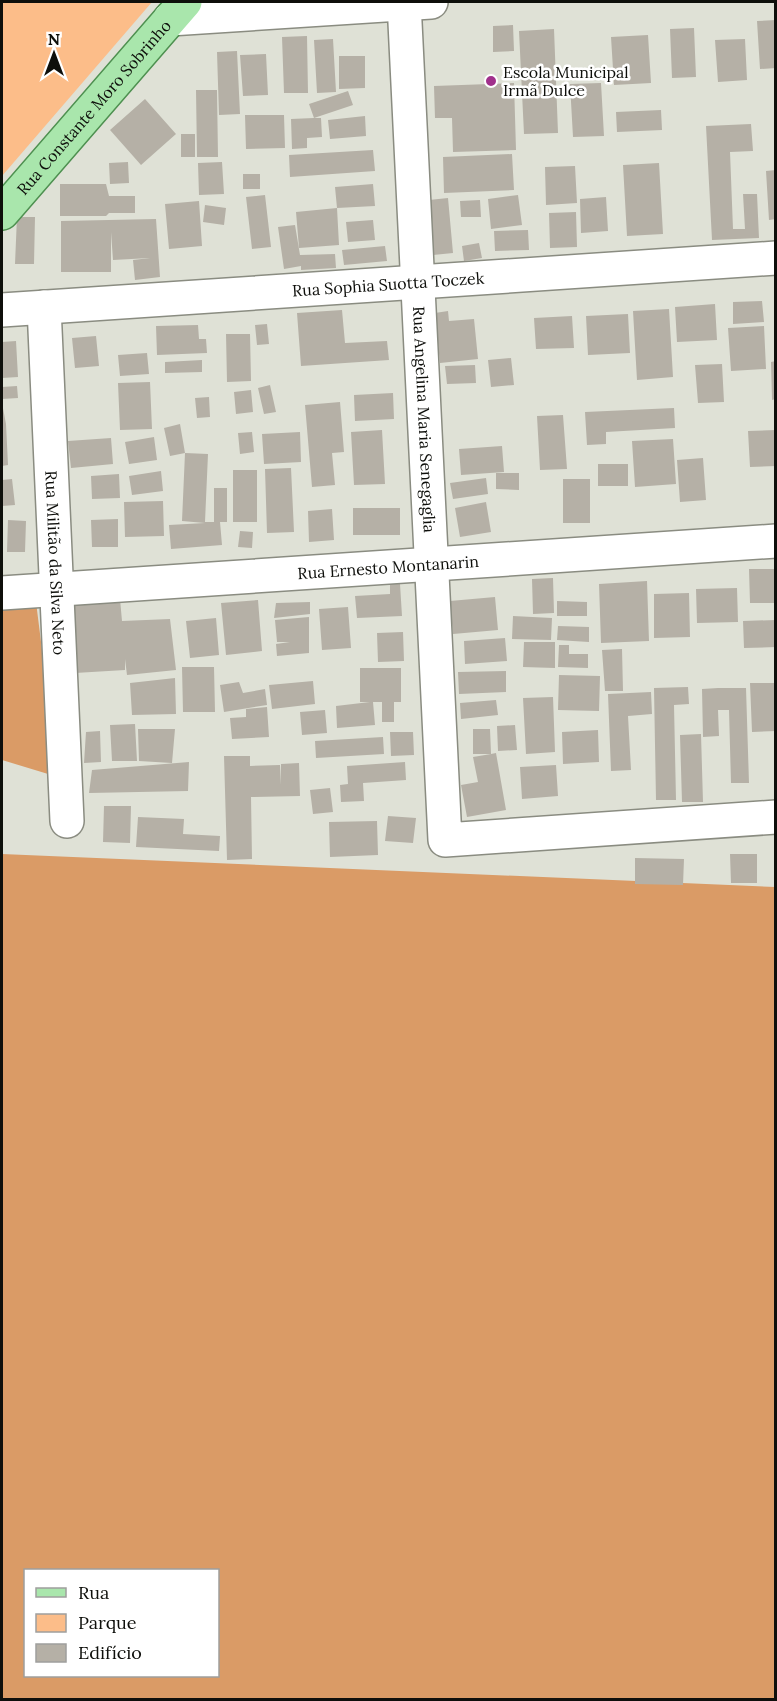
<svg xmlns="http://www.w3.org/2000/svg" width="777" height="1701" viewBox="0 0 777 1701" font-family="Lora,serif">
	<rect width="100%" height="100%" fill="#dfe1d6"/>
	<path fill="#fcbd89" d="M2 2H152L2 176Z"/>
	<path fill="#da9b66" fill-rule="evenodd" d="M36 602 58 777 2 760V605Z
		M2 854 775 887V1699L2 1700ZM26 1570H218V1676H26Z"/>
	<path fill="#b5b0a6" d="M776 20V68L760 69 757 21Z
		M513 25 514 51 493 52V26Z
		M694 28 696 77 672 78 670 29Z
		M554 29 558 133 524 134 519 31Z
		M648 35 651 83 614 85 611 37Z
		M307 36 308 93H284L282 37Z
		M333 39 336 92 317 93 314 40Z
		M745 39 747 80 718 82 715 40Z
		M237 51 240 114 219 115 217 52Z
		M266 54 268 95 243 96 240 55Z
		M339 56H365V88L339 89Z
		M514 83 516 150 453 152 452 118H435L434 86Z
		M601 83 604 136 573 137 570 84Z
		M196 90H217L218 157H197Z
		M348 91 353 105 314 118H321L322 137 307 138V148L292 149 291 119 314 118 309 104Z
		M145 99 176 134 141 165 110 130Z
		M661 110 662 130 617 132 616 112Z
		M245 115H284L285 148 246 149Z
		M365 116 366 136 330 139 328 120Z
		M751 124 753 151 730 152 733 229H745L743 194H757L759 238 712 240 706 126Z
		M181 134H195V157H181Z
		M373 150 375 171 290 177 289 155Z
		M512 154 514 190 444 193 443 157Z
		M128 162 129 183 110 184 109 163Z
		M222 162 224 194 199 195 198 163Z
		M659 163 663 234 627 236 623 165Z
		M575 166 577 203 546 205 545 167Z
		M776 170V219L769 220 766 171Z
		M243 174H260V189H243Z
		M60 184H106L109 196H135V213H109L106 216H60Z
		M373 184 375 206 337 208 339 245 299 248 296 212 337 208 335 187Z
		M265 195 271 247 252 249 246 197Z
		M518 195 522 225 491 229 488 199Z
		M606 197 608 231 581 233 580 199Z
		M448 198 453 253 433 255 429 200Z
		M480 200 481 217H461L460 201Z
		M199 201 202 246 169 249 165 204Z
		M205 205 226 208 224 225 203 222Z
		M576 212 577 247 550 248 549 213Z
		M17 217H35L34 264H15Z
		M156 219 160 277 135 280 133 260 150 258 113 260 111 232V272H61V221Z
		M373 220 375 240 348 242 346 222Z
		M295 225 300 255 335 254 336 268 301 270V266L284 269 278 227Z
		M528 230 529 250 495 251 494 231Z
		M479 243 482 258 464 261 462 246Z
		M385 246 387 261 344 265 342 250Z
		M762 301 764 322 733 324V302Z
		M715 304 717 340 677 342 675 307Z
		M669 309 673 377 637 380 633 311Z
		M342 310 345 343 387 341 389 360 301 366 297 313Z
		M448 311 449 321 474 319 478 359 440 363 435 313Z
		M628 314 630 353 588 355 586 316Z
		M572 316 574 348 536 349 534 318Z
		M267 324 269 344 257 345 255 325Z
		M198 325 199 339H206L207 353 157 355 156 326Z
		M764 326 766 369 731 371 728 328Z
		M226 334H250L251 381 227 382Z
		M96 336 99 366 75 368 72 338Z
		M16 341 18 377 2 378V342Z
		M147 353 149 374 120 376 118 355Z
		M511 358 514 385 491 387 488 360Z
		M202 360V372L165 373V362Z
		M776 361V399L772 400 771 362Z
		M722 364 724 402 698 403 695 365Z
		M475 365 476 383 447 384 445 366Z
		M150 382 152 429 120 430 118 383Z
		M270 385 276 412 264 414 258 388Z
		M17 386 18 398 2 399V387Z
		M251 390 253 412 236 414 234 392Z
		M393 393 394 419 355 421 354 395Z
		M209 397 210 417 197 418 195 398Z
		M340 402 344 452 332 453 335 485 312 487 305 405Z
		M2 403 6 424 8 465 2 466Z
		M674 408 675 428 606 432V444L587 445 585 412Z
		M563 415 567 469 540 470 537 416Z
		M180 424 185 453 170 456 164 428Z
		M382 430 385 484 354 485 351 432Z
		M776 430V466L750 467 748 431Z
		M252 432 254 452 240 454 238 433Z
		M300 432 301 462 264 464 262 434Z
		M154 437 157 460 129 464 125 442Z
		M111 438 113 464 71 468 68 441Z
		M673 439 676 484 635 487 632 441Z
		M502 446 504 472 461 475 459 449Z
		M185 453 208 454 205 522H214V488H227V522H220L222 545 171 549 169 525 205 523 182 521Z
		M703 458 706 500 680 502 677 460Z
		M598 464H628V486H598Z
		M291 468 294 532 267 533 265 469Z
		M233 470H257V522H233Z
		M161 471 163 491 132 495 129 476Z
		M496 473H519V490L496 489Z
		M119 474 120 498 92 499 91 476Z
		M486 478 488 494 453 499 450 483Z
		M12 479 15 505 2 506V480Z
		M563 479H590V523H563Z
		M163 501 164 536 125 537 124 502Z
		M486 502 491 532 460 537 455 508Z
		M353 508H400V535H353Z
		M332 509 334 540 309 542 308 511Z
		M118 519V547H92L91 520Z
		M8 520 26 521 25 552H7Z
		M240 531 253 532 252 548 238 547Z
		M749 569H776V603H750Z
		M553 578 554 613 533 614 532 579Z
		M647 581 649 641 601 643 599 584Z
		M390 584H400L402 616 357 618 355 596 390 594Z
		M737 588 738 622 697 623 696 589Z
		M689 593 690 637 654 638V594Z
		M495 597 498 630 453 634 450 601Z
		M120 599 122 621 170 619 176 670 127 675 125 659V670L75 673 73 600Z
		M258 600 262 651 226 655 221 603Z
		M557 601 587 602V616H557Z
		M310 602V614L274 618 276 603Z
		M348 607 351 648 322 650 319 609Z
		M513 616 552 618 551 640 512 639Z
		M309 617V653L277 656 276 644 290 642H277L275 620Z
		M216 618 219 655 190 658 186 621Z
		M776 620V647L744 648 743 621Z
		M558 626 589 627V642L557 640Z
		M403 632 404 661 378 662 377 633Z
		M505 638 507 661 465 664 464 641Z
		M524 642H555V668L523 667Z
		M559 645H569V654H588V668L558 667Z
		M622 649 623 691H605L602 650Z
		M182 667H214L215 712H183Z
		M360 668H401V702H394V722H382V702H373L375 725 337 728 336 706 370 702H360Z
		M506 671V692L459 694 458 672Z
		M559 675 600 676 599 711 558 710Z
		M175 678 176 714 132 715 130 683Z
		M313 681 315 704 272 709 269 685Z
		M239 682 243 693 265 689 267 705 224 712 220 685Z
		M750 683H776V731L752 732Z
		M688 687 689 704 674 705 676 800H656L654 688Z
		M718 688H746L749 783H731L729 710H718L719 736 703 737 702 689Z
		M651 692 652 714 628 716 631 770 611 771 608 694Z
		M553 697 555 752 526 754 523 698Z
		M496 700 498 715 461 719 460 703Z
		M267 707 269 737 232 739 230 718 246 717V709Z
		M325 710 327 733 302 735 300 712Z
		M135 724 137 761H112L110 725Z
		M515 725 517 750 498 751 497 726Z
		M138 729H175L172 763 139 761Z
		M473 729H490L491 754 496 753 506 810 467 817 461 785 478 782 473 757 491 754H473Z
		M598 730 599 762 563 764 562 732Z
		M100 731 101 762 84 763 86 732Z
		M390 732H413L414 755 391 756Z
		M701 734 703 802H682L680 735Z
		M383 737 384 754 316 758 315 741Z
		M224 756H250V766L280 765 281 785V764L299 763 300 796 251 797 252 859 227 860Z
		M189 762 188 791 89 793 92 770Z
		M405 762 406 780 363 783 364 801 341 802 340 785 348 784 347 766Z
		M556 765 558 796 522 799 520 767Z
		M330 788 333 812 313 814 310 790Z
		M104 806H131L130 843 103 842Z
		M388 816 416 818 413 843 385 841Z
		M138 817 184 819 183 834 220 836 219 851 136 847Z
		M377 821 378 855 330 857 329 822Z
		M730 854H757V883H731Z
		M635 858 684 859 683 885 635 884Z"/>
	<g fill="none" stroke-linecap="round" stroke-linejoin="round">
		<g stroke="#8a8c81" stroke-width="36">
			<g id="minor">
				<path id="s1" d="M404 2 445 840 776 817"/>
				<path d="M170 19 431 2"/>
				<path id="s2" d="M44 307 67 821"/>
				<path id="s3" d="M2 310 776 258"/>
				<path id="s4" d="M2 593 776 541"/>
			</g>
		</g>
		<g stroke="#4e9050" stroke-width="36">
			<g id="major">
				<path id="s5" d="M2 213 185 2"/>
			</g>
		</g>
		<use href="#minor" stroke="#fff" stroke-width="33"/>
		<use href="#major" stroke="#a9e6ac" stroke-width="33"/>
	</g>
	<circle fill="#a1308c" stroke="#fff" stroke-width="2" cx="491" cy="81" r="6"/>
	<g text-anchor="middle" stroke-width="5" stroke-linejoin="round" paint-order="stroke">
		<g font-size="16" fill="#0e0f0b" stroke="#fff" text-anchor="start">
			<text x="503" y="78">Escola Municipal<tspan x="503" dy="18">Irmã Dulce</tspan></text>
		</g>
		<g font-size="16" fill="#0e0f0b" stroke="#fff">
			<text dy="6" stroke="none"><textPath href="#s5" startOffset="140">Rua Constante Moro Sobrinho</textPath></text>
			<text dy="6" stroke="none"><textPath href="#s3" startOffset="387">Rua Sophia Suotta Toczek</textPath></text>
			<text dy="6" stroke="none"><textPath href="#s1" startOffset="418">Rua Angelina Maria Senegaglia</textPath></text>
			<text dy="6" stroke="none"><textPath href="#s2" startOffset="256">Rua Militão da Silva Neto</textPath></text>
			<text dy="6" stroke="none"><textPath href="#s4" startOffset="387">Rua Ernesto Montanarin</textPath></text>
		</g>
	</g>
	<rect width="777" height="1701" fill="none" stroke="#0e0f0b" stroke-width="6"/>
	<rect x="24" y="1569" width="195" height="108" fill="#ffffff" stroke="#9f9f9d" stroke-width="1.5"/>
	<rect x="36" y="1588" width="30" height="9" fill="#a9e6ac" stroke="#9f9f9d" stroke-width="1.5"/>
	<text x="78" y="1599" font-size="18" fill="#0e0f0b">Rua</text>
	<rect x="36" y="1614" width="30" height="18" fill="#fcbd89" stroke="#9f9f9d" stroke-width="1.5"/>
	<text x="78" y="1629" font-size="18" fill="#0e0f0b">Parque</text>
	<rect x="36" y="1644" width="30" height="18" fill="#b5b0a6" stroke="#9f9f9d" stroke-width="1.5"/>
	<text x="78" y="1659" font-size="18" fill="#0e0f0b">Edifício</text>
	<g transform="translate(54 54)" stroke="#ffffff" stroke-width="4.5" paint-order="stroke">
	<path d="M0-4.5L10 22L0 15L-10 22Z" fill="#0e0f0b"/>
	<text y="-9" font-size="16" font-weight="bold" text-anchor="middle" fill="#0e0f0b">N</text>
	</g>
</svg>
